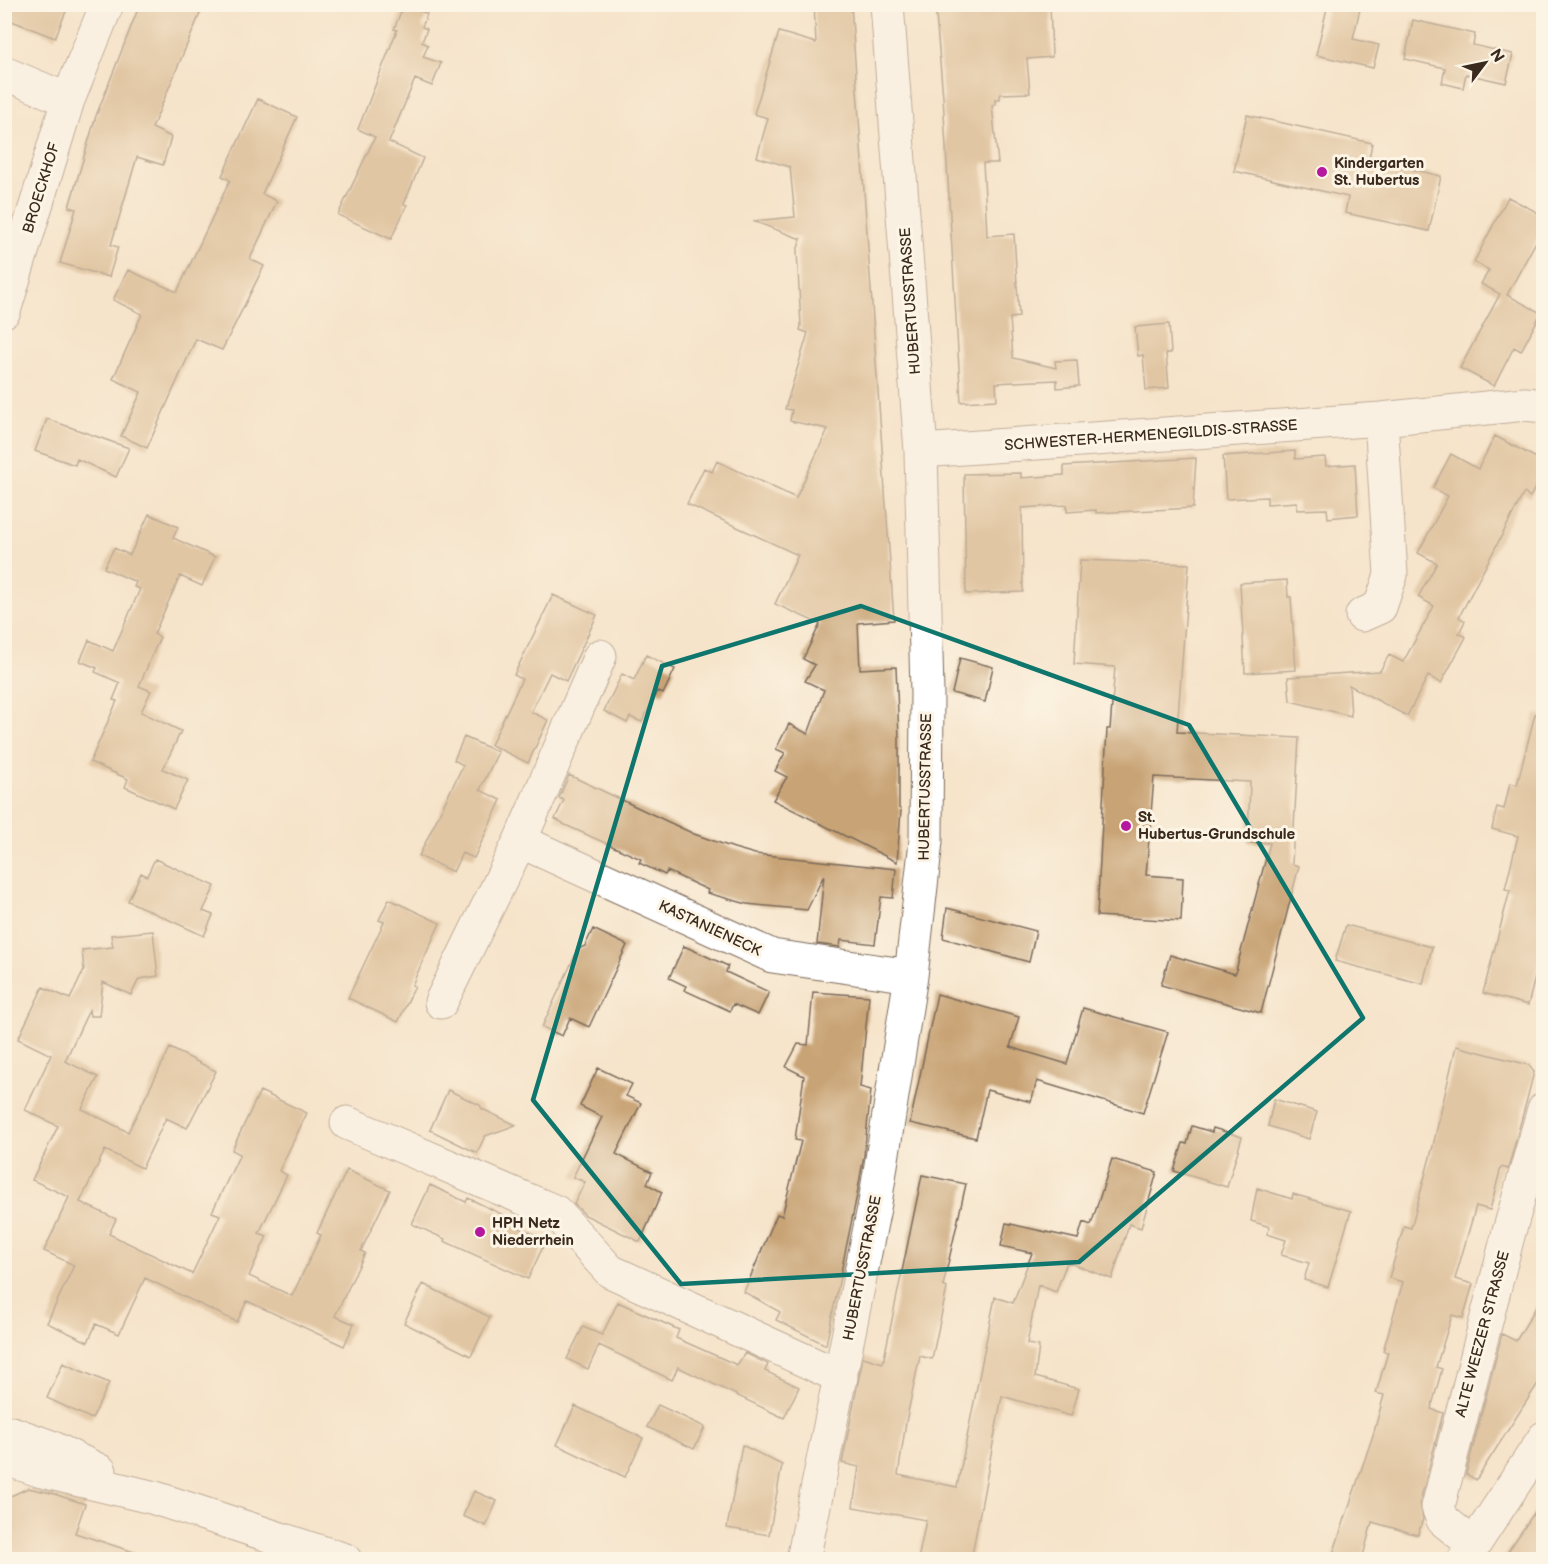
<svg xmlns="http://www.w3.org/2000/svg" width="1548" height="1564" viewBox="0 0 1548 1564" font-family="'Balsamiq Sans',sans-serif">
	<rect width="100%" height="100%" fill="#fcf5e5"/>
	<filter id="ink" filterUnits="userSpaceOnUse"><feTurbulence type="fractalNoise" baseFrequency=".0167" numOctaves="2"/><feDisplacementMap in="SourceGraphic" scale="12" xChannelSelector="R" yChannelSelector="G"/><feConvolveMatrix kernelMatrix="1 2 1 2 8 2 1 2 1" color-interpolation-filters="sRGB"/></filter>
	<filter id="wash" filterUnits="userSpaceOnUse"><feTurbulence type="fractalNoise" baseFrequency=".008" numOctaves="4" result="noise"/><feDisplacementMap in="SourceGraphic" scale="24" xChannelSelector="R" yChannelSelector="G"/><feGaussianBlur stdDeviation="1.35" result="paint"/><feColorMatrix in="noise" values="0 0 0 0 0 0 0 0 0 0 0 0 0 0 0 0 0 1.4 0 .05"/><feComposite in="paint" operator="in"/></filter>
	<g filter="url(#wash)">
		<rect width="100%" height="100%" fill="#f6e4cb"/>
		<g id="blocks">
			<path fill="#c8a374" d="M4 4H69L55 38 4 18Z
				M140 4H204L152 128 171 137 163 165 137 157 111 245 118 247 109 277 60 263 76 209 69 207 96 116Z
				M404 4 427 14 422 27 427 29 422 42 428 45 423 57 441 63 432 86 415 79 389 142 423 158 404 204 407 205 391 239 338 215 375 137 358 129 397 30 394 29Z
				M814 4H851L894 620 858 623 860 669 896 667 899 738V808L901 810 897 862 773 800 787 777 775 771 785 753 776 749 789 724 808 734 824 690 805 681 815 665 803 659 820 624 775 604 798 555 687 504 704 468 712 472 717 461 796 498 828 429 790 421 792 410 785 409 808 333 800 330 801 326 797 251 801 239 753 221 795 217 790 167 757 157 768 118 754 114 779 32 816 43Z
				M935 4H1050L1052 57 1027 59 1030 93 1000 94V99H995V105H992L998 163H983L986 214 987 236 1014 234 1019 317 1010 318 1013 358 1056 368 1055 361 1077 360 1079 386 1057 388V380L996 383 997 400 961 402 943 97Z
				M1328 4H1361L1353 39 1379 45 1373 68 1316 55Z
				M1413 20 1475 34 1473 45 1513 54 1506 83 1466 74 1463 88 1442 83 1445 68 1405 59Z
				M258 99 297 117 262 194 277 201 250 259 264 266 222 350 196 339 147 448 121 436 141 392 113 379 142 314 113 300 128 270 177 292 230 180 222 176Z
				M1247 115 1372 143 1369 159 1441 176 1429 231 1345 213 1348 197 1234 171Z
				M1508 197 1544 216V227L1507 295 1541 313 1521 351 1514 347 1494 386 1460 368 1500 294 1481 284 1489 270 1474 262Z
				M1169 324 1171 353H1166L1169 388 1146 390 1143 355 1138 356 1135 327Z
				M47 419 129 448 116 477 77 459 75 465 35 451Z
				M1495 436 1544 462V472L1530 497 1524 493 1459 617 1465 621 1459 633 1466 637 1441 683 1428 676 1407 716 1349 685 1351 716 1290 701 1288 677 1380 671 1389 655 1403 662 1434 606 1418 597 1437 563 1418 553 1448 496 1433 488 1451 454 1478 469Z
				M1295 451V459L1325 457 1326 466 1355 464 1358 515 1328 518 1327 509 1297 510V502L1267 504V497L1226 499 1223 456Z
				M1196 458 1193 508 1096 513V510L1067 512V505L1022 508 1023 592 966 594 964 474 1021 473V478L1064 475V466Z
				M149 514 178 527 173 538 215 557 202 586 180 576 154 634 160 637 139 686 151 691 141 712 181 731 163 769 188 780 174 809 125 787 128 779 90 762 117 701 113 700 120 683 95 672 97 668 80 661 89 640 113 651 140 589 134 587 136 582 104 568 114 548 130 555Z
				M1080 560 1189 564 1177 732 1299 738 1292 864 1299 866 1261 1013 1161 985 1170 955 1235 974 1270 843 1248 842 1250 782 1154 777 1146 875 1183 878 1181 921 1097 916 1107 729H1110L1115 667 1074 664Z
				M1287 580 1288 597H1291L1296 670 1245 673 1240 583Z
				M553 595 597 615 566 681 550 673 531 712 548 720 528 763 491 745 522 679 514 675Z
				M646 655 675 669 663 694 657 691 642 722 630 717 627 723 604 711 622 674 634 680Z
				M960 658 993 667 985 702 952 693Z
				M1535 714 1544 715V942L1528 1005 1483 993 1510 890 1505 889 1518 836 1492 829 1497 807 1504 809 1510 783 1517 785Z
				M464 737 498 752 480 790 501 800 474 858 462 853 453 872 419 856 463 765 454 760Z
				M569 775 694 834 734 848 755 854 896 869 893 898 881 897 875 944 841 940 840 947 817 944 824 875 807 910 747 904 707 893 708 890 667 871 665 875 639 863 641 859 563 824V823L555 819 564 800 559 798Z
				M155 859 215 886 203 911 213 915 204 936 128 901 141 873 147 876Z
				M389 899 440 923 412 985 415 986 398 1022 348 998 384 922 379 920Z
				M947 908 1036 931 1029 962 943 938Z
				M1346 925 1432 947 1423 984 1335 961Z
				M593 929 627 945 589 1027 570 1018 562 1036 542 1027 578 949 585 946Z
				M153 931 158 976 139 979 131 995 103 982 99 1016H90L89 1010 65 1061 98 1077 82 1109 128 1132 170 1048 216 1071 187 1128 166 1118 142 1168 105 1150 80 1202 116 1219 109 1234 192 1274 220 1215 212 1212 240 1154 232 1150 260 1091 307 1113 279 1171 287 1175 259 1233 267 1236 249 1276 292 1296 321 1235 317 1233 347 1170 390 1190 361 1251 365 1253 335 1316 354 1324 344 1346 247 1301 237 1322 145 1278 119 1334 96 1324 88 1342 47 1323 74 1265 44 1251 69 1197 32 1180 58 1126 25 1110 51 1055 18 1039 43 987 70 999 84 970 82 950 113 947 111 935Z
				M684 946 728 966 726 972 769 992 758 1015 733 1004 730 1011 684 990 686 986 669 978Z
				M813 992 869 996 860 1087 871 1090 864 1155 857 1195 826 1345 776 1320 780 1312 744 1292 777 1214 782 1216 801 1141 795 1140 804 1076 786 1067 798 1044 808 1045Z
				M937 994 1019 1017 1010 1047 1067 1064 1083 1008 1168 1032 1143 1113 1037 1081 1031 1102 987 1090 976 1138 910 1123Z
				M1456 1046 1529 1065 1534 1072 1526 1103 1508 1169 1501 1167 1490 1210 1476 1206 1455 1279 1473 1284 1463 1318 1452 1315 1436 1367 1442 1369 1431 1409 1443 1413 1420 1502 1423 1519 1418 1535 1372 1522 1362 1560H1331L1374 1432 1384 1395 1376 1393 1388 1352 1383 1351 1403 1282 1389 1278 1404 1226 1411 1228 1433 1146Z
				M598 1068 632 1084 626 1096 641 1103 616 1154 652 1172 647 1184 662 1192 640 1242 585 1215 574 1204 585 1182 573 1177 602 1117 580 1106Z
				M448 1090 480 1105 482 1109 516 1125 485 1136 477 1153 430 1130Z
				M1274 1099 1317 1112 1309 1139 1268 1126Z
				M1192 1126 1212 1132 1213 1128 1242 1137 1227 1187 1174 1171 1183 1143 1187 1144Z
				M1112 1159 1157 1172 1141 1228 1129 1224 1112 1279 1067 1262 1056 1292 1038 1285 1027 1344 1039 1346 1035 1377 1079 1389 1071 1416 1002 1396 971 1560H918L926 1520 853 1507 859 1467 842 1463 863 1357 883 1363 922 1175 966 1184 943 1286 947 1288 932 1359 920 1356 906 1422 898 1475 957 1487 995 1297 1013 1303 1032 1253 1001 1246 1006 1223 1078 1239 1083 1222 1091 1225Z
				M430 1185 466 1202 468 1198 516 1221 514 1225 546 1240 528 1279 444 1241 445 1239 412 1224Z
				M1257 1188 1292 1199 1293 1194 1351 1211 1328 1287 1304 1280 1309 1263 1281 1255 1286 1240 1267 1234 1270 1227 1251 1221Z
				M423 1284 490 1317 471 1356 404 1323Z
				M1544 1294V1374L1476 1480 1466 1474 1502 1334 1516 1341Z
				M618 1302 679 1330 676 1338 737 1365 745 1353 768 1364 765 1371 799 1387 784 1418 678 1367 672 1380 599 1345 588 1369 567 1359 583 1327 602 1335Z
				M63 1363 109 1383 92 1419 47 1398Z
				M658 1405 705 1427 694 1449 647 1427Z
				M575 1406 643 1438 625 1477 557 1445Z
				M742 1445 782 1465 769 1535 727 1528Z
				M28 1488 51 1493 85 1504 75 1533 143 1555 142 1560H4V1499Z
				M474 1491 497 1501 486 1526 463 1516Z
				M1544 1498V1560H1502L1520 1534Z"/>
		</g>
	</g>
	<g filter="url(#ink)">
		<use href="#blocks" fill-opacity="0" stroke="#7c6b5b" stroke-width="1.5"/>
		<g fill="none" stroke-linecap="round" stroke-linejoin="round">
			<g stroke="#7c6b5b" stroke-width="35">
				<path id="minor" d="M4 73 68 100
					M4 311 68 100 107 4
					M921 451 1381 419 1525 404 1544 406
					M1362 615 1380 607 1391 575 1381 419
					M520 841 772 956 911 976
					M441 1002 520 841 600 656
					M347 1123 556 1212 610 1271 841 1377
					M12 1433 51 1447 100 1471
					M9 1460 42 1471 155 1498 345 1560
					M1474 1545 1443 1520 1438 1507 1509 1232 1544 1109
					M803 1560 875 1203 911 976 926 841 927 693 921 451 887 4
					M1464 1560 1544 1438"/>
			</g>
			<use href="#minor" stroke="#fff" stroke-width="33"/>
		</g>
	</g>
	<path d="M0 0H1548V1564H0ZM861 606 1189 725 1363 1018 1079 1262 681 1284 533 1100 662 666Z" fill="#f6e4cb" fill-opacity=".55" fill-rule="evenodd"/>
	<path fill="none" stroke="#0f766e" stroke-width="4.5" stroke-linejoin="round" d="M861 606 1189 725 1363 1018 1079 1262 681 1284 533 1100 662 666Z"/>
	<g fill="#b5179e" stroke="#fcf5e5" stroke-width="2">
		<circle cx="1322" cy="172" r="6"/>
		<circle cx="1126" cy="826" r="6"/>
		<circle cx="480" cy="1232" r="6"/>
	</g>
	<g text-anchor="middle" stroke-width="6" stroke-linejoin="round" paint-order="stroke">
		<g font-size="15" font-weight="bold" fill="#3b2a1e" stroke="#fcf5e5" text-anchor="start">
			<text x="1334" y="168">Kindergarten<tspan x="1334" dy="17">St. Hubertus</tspan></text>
			<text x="1138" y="822">St.<tspan x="1138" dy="17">Hubertus-Grundschule</tspan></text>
			<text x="492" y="1228">HPH Netz<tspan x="492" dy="17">Niederrhein</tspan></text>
		</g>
		<g font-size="15" fill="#3b2a1e" stroke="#fcf5e5">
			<text transform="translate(41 188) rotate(-73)" y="5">BROECKHOF</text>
			<text transform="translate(910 301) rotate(-94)" y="5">HUBERTUSSTRASSE</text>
			<text transform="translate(1151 435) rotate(-4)" y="5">SCHWESTER-HERMENEGILDIS-STRASSE</text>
			<text transform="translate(925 787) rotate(-89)" y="5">HUBERTUSSTRASSE</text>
			<text transform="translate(710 928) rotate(25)" y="5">KASTANIENECK</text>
			<text transform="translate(862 1268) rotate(-79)" y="5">HUBERTUSSTRASSE</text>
			<text transform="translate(1482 1334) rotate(-75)" y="5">ALTE WEEZER STRASSE</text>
		</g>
	</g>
	<rect width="1548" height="1564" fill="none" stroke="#fcf5e5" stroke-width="24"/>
	<g transform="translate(1485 63) rotate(58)" stroke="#fcf5e5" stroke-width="4.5" paint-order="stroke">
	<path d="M0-4.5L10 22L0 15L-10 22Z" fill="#3b2a1e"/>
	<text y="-9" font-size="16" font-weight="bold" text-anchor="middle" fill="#3b2a1e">N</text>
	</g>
</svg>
